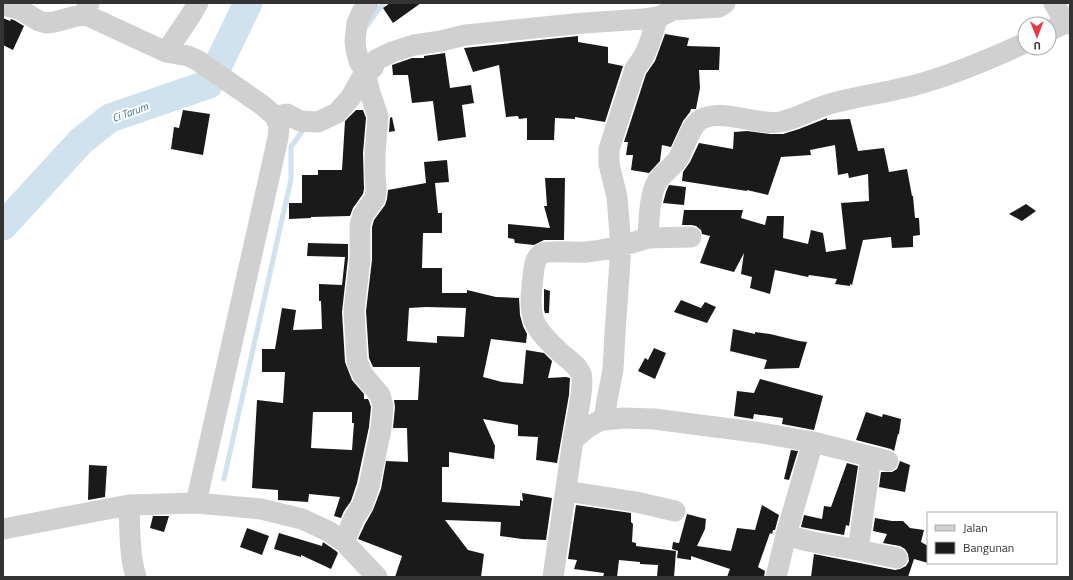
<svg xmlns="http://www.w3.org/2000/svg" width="1073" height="580" viewBox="0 0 1073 580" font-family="'Titillium Web',sans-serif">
	<rect width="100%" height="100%" fill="#fff"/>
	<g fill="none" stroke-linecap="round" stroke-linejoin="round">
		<path stroke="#cfe2ee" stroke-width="5" d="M365 28 382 5 384 3
			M224 479 291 179V147L306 126"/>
		<path stroke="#cfe2ee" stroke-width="29" d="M3 226 81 141 110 118 209 84 248 3"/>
	</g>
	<path fill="#1a1a1a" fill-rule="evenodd" d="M390 3H421L393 23 383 8Z
		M3 18 10 21 11 19 14 20 24 26 13 50 3 45Z
		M665 34 689 38 687 46 720 47 719 70H699L700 88 696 109H691L690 112 683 121 671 147 662 145 660 161 649 173 631 170 633 155H626L628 142H624L646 74 655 61Z
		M578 36V42L608 47V63L623 66 605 122 575 117V119L555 118 554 140H527V118L519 119 518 116 506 117 499 65 473 72 464 48Z
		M445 53 450 88 471 85 474 103 462 105 466 137 438 141 433 101 412 103 408 75H393L392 65 412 58H424V56Z
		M183 110 210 114 203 155 171 149 174 127 179 128Z
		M356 110H363L366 118 363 153 364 189 363 194 353 208 350 216 311 217V218L289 219V203H302V175H318V170H342L345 121Z
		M392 117 395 131 389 132 390 118Z
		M827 118V120L850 119 858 151 884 148 889 172 907 169 912 196H913L915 218H919L920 235 913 236V247L892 248 891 237 863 240 852 285 850 284V286L835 284 837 279 809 275 808 277 775 270 770 294 750 288 752 277 741 274 744 253 734 272 700 263 710 236 702 234 701 230 696 226 691 225H682L684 210H743L741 218 765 225 767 216H784L783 238 808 244 811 230 823 233 826 252 846 249 841 203 869 201 868 174 849 178 848 173 838 175 835 145 810 150 811 155 781 157 768 195 747 190V191L682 181 683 172 690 162 699 143 733 149 734 132 747 131 770 134H783L799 129Z
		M447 160 449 182 435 183 438 213H442V233H423L422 268H442V293H467V290L496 297 519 298 520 315 523 326 527 334 526 343 491 339 483 377 502 382 523 384 526 350 544 353 552 361 548 378 566 377 570 378 569 395 557 463 536 460 538 437 518 436V425L483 419 495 446 494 459 449 452V467H442V502L520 506V500L523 501 522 493 552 498 546 540 522 539 500 536 501 522 445 520 468 550 484 554 481 577H395L402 556 358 539 365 524 373 510 381 489 386 461 408 462 407 428H393L395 407 394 400H418L420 367H373L369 358 366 311 372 260V227L374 220 385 205 387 199 388 190 426 183 424 162ZM426 307 466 308 464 337 437 336V343L407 341 409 308Z
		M545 178H565L564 240H544L534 245 515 243 514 239 508 238V224L550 228 544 206H547Z
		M669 185 686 187 684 205 663 203 666 192Z
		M1026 204 1036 211 1022 221 1009 214Z
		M308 243 348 244V258L342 312 345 362 352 380 364 394V399H368L369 401 371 407 369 427 357 483 351 501 344 511 341 518 334 516 340 497 309 494 308 502 278 500V490L252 488 257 400 283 403 285 372H262V349H275L282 308 296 310 293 330 322 329 321 301H319V284L342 285 345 257 307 256ZM313 412H352V423H354L352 450 311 448Z
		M544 289 550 291 549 313H545L544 310Z
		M681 300 701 308 705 302 716 307 707 323 674 312Z
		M733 329 755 334V332L770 334 799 341 807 342 799 368 764 369 767 360 730 351Z
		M654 348 666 353 655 379 638 371 645 358 648 360Z
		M760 379 823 396 814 430 782 424 783 418 754 414 753 419 734 416 737 391 754 393Z
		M866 412 882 417 883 414 901 419 899 434H898L894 451 891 449 856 440Z
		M791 450 798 451 789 480 784 479Z
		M900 461 910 465 905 492 879 487 881 472H892L897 469 899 464Z
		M847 463 858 466 849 526 846 525 844 535 801 527 804 515 822 519 824 506 831 507Z
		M89 465 107 466 105 497 88 500Z
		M576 505 631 513V522L633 524 632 542 636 543V546L676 551 674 577H657L658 565 640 564V562L619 560 617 577H603L604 573 574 569 577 560 568 559Z
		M762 505 779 515 775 530H773L772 534 770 533 758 567 765 571 764 577H727L730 569 691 556V560L677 558 678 551 672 549 673 542 679 543 687 514 706 519 705 529 697 546 731 551 737 528 755 530Z
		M153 516H169L164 532 150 528Z
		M875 518 892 521H903L910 528 924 530 921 542 928 546V563L914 559 908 577H811L814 554 895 570 900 569 906 566 909 561 908 554 905 549 900 546 883 543 887 534 873 531Z
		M247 528 269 536 262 555 240 547Z
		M279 533 322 546 323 542 336 551 338 553 331 569 301 555V557L274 549Z"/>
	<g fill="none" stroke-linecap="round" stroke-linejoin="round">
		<path stroke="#d0d0d0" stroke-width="21" d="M89 3 84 14 166 52 188 56 197 60 262 105 275 116 279 126 278 138 196 503
			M1054 3 1065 23
			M3 5 19 9 39 21 46 23 54 22 84 14
			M1049 31 1065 23 1070 24
			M166 52 191 15 198 3
			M275 116 287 114 300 121 318 122 337 113 351 97 365 72 373 68 376 60 392 52 414 45 441 41 465 35 584 23 644 19 661 16 673 10 719 7 725 3
			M648 238 691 237
			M604 420 607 400 613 370 615 333 621 247 617 197 609 164V149L635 69 644 56 649 44 658 17
			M573 440C575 428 585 384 581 374 578 366 568 359 562 354 531 326 528 318 533 277 534 268 534 257 543 253 551 250 576 253 586 252 608 250 627 245 648 238 649 223 649 194 657 182 663 172 674 167 679 157 685 146 690 127 700 120 718 107 758 126 780 122 800 118 817 106 837 102 868 94 899 91 929 81 962 71 994 57 1025 43
			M871 457 858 550 897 558
			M566 491 636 502 675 511
			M129 505C130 529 129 554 136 577
			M3 529 129 505 196 503 261 509 302 519 328 531 344 542 377 577
			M786 535 813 442
			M344 542 354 518 362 506 369 486 381 429 383 406 380 395 363 375 357 361 354 311 360 259V225L363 215 375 198 376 189 375 173V153L378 116 370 93 365 72 359 61 356 50 355 41 357 23 362 12 368 3
			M553 577 573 440 587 428 597 422 604 420 623 418 654 419 762 433 813 442 888 461
			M776 577 786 535 808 541 858 550"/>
	</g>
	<g text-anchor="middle" stroke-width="4" stroke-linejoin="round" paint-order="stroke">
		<g font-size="11" font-style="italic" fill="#3f7597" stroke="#fff">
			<text transform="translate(130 112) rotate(-20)" y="4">Ci Tarum</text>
		</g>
	</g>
	<rect width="1073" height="580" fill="none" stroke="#333333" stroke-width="8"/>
	<rect x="927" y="512" width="130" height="52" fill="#ffffff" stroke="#adadad"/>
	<rect x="935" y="525" width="20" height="6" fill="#d0d0d0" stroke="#adadad"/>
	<text x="963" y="532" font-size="12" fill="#333333">Jalan</text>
	<rect x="935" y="542" width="20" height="12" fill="#1a1a1a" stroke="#adadad"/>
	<text x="963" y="552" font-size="12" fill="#333333">Bangunan</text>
	<g transform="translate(1037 36) rotate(179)"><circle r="19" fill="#ffffff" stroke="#adadad"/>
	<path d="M0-3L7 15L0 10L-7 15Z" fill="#e63946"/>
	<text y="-6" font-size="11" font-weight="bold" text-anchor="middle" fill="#333333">U</text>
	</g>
</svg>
